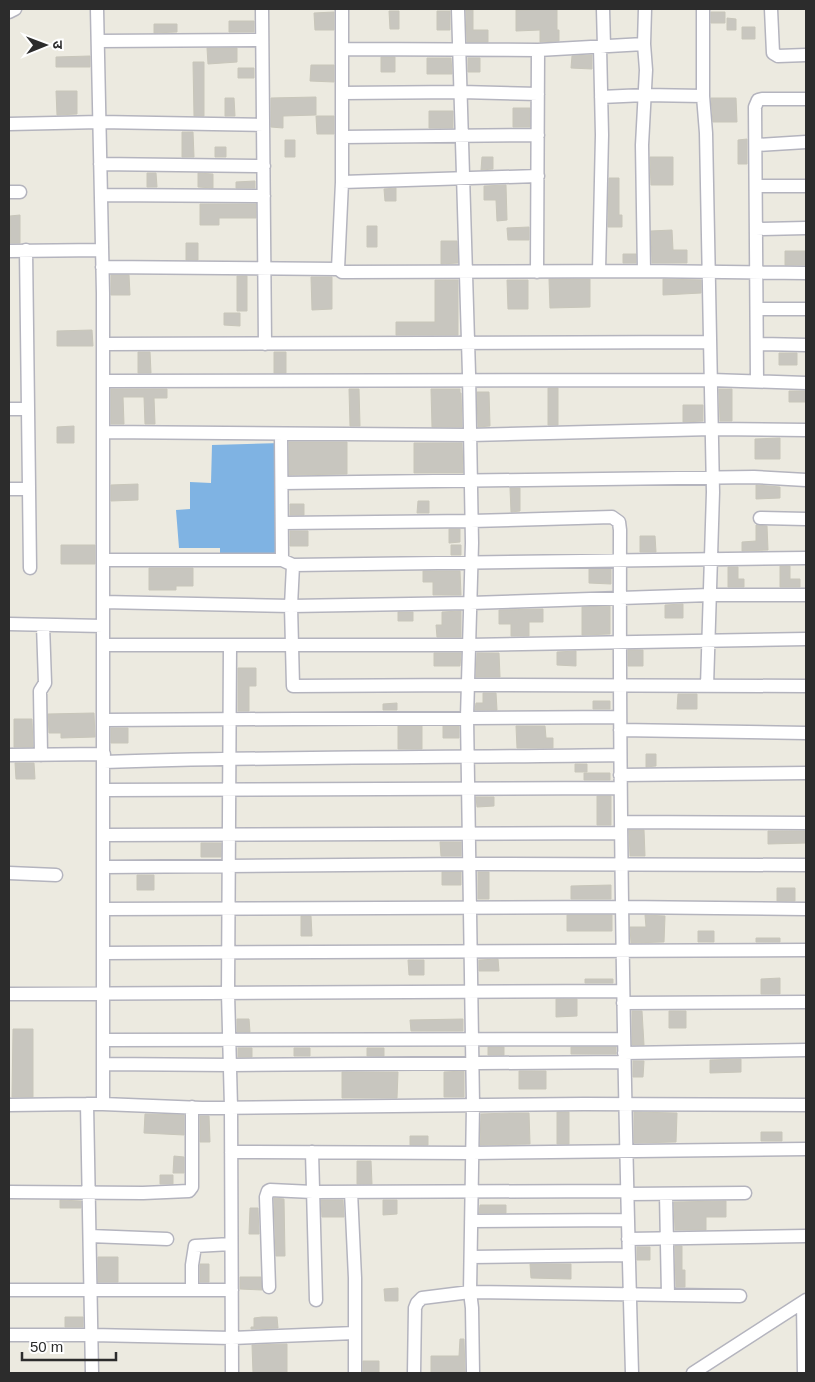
<svg xmlns="http://www.w3.org/2000/svg" width="815" height="1382" viewBox="0 0 815 1382" font-family="Helvetica,'Noto Sans Devanagari',sans-serif">
	<rect width="100%" height="100%" fill="#eceae0"/>
	<path fill="#7fb3e3" d="M282 443V557L220 558V548H179L176 510 190 509V482L211 483 212 445Z"/>
	<path fill="#c8c6bf" stroke="#c8c6ba" d="M557 9V30H559V41L540 42V30L516 31V10Z
		M466 10H473V30H488V42H467Z
		M389 11H399V29H390Z
		M437 11H450V30H437Z
		M334 12V30H315L314 13Z
		M711 12H725V23H711Z
		M727 18 736 19V30H727Z
		M229 21H254V32H229Z
		M154 24H177V32L154 33Z
		M742 27H755V39H742Z
		M207 48H237V62L208 64Z
		M592 55V69L571 68 572 56Z
		M90 56V67H56V57Z
		M381 57H395V72H381Z
		M427 58H451L452 74H427Z
		M468 58H480V72H468Z
		M193 62H204V116H194Z
		M311 65H334V82L310 81Z
		M238 68H254V78H238Z
		M56 91H77V114L57 115Z
		M316 97V115L283 116V128L271 127V98Z
		M225 98H234L235 116H225Z
		M711 98H736L737 122H713Z
		M513 108H530V127H513Z
		M429 111H453V128H429Z
		M316 116H334V134H317Z
		M182 132H193L194 157H182Z
		M747 139V164H738V140Z
		M285 140H295V157H285Z
		M215 147H226V157H215Z
		M482 157H493V169L481 170Z
		M650 157H673V185H651Z
		M147 173H156L157 187H147Z
		M198 173 213 174V188L198 187Z
		M609 178H619V215H622V227H608Z
		M255 181V188H236V182Z
		M506 185 507 220 497 221 496 200H484V186Z
		M396 188V201H385L384 189Z
		M200 204H256V218H219V225H200Z
		M20 215V243H10V216Z
		M367 226H377V247H367Z
		M529 227V240H508L507 228Z
		M672 230 673 250H687V263H652L651 231Z
		M441 241H457L458 263 441 264Z
		M186 243H198V260H186Z
		M785 251H806V265H785Z
		M623 254H636V263H623Z
		M111 275H129L130 295H111Z
		M237 276H247V311H237Z
		M311 277H332V309L312 310Z
		M549 279H590V307L550 308Z
		M663 279 701 280V293L663 295Z
		M435 280H458V335H396V322H435Z
		M507 280H528V309H508Z
		M224 313H240V326L224 325Z
		M92 330 93 346H57V331Z
		M138 352H150L151 373H138Z
		M274 352H286V373H274Z
		M779 353H797V365H779Z
		M548 388H558V425H548Z
		M111 389H167V398H154L155 424H145L144 397H123L124 424H111Z
		M349 389H359L360 426H350Z
		M431 389H460V393H461L462 427H432Z
		M719 389H732V421H720Z
		M789 391H806V402H789Z
		M477 392H489L490 426 478 427Z
		M683 405H703V421L683 422Z
		M74 426V443H57V427Z
		M780 438V459H755V439Z
		M289 442H347V474L289 475Z
		M414 443H462L463 473H414Z
		M138 484V500L111 501V485Z
		M756 485 780 487V498L756 499Z
		M510 488H520V511L511 512Z
		M418 501H429V513H417Z
		M290 504H304V515H290Z
		M756 525 767 526 768 550 742 551V542L756 541Z
		M449 529H460V542L449 543Z
		M290 531H308V546H290Z
		M640 536H655L656 552H640Z
		M61 545H95V564H61Z
		M451 545H461V555H451Z
		M780 566H790V579H800V587H780Z
		M728 567H738V579H744V587H728Z
		M149 568H193V586H176V590H149Z
		M589 569H611V584L589 583Z
		M423 571H460L461 595H433V582H423Z
		M683 604V618H665V605Z
		M610 606V634L582 635V607Z
		M543 609V622H529V636H511V624H499V610Z
		M461 611V637H437L436 625H442V612Z
		M398 612H413V621H398Z
		M628 650H643V666H628Z
		M576 651V666L557 665V652Z
		M434 653H461L460 666H434Z
		M477 653H499L500 677H476Z
		M238 668H256V686H249V711H238Z
		M483 693H496L497 710H475L476 703H483Z
		M678 694H697V709H677Z
		M593 701H610V709H593Z
		M397 703V710H383V704Z
		M94 713 95 737 61 738V733H49L48 714Z
		M14 719H32L33 747H14Z
		M398 726H422V749H398Z
		M443 726H459V738H443Z
		M516 726H545L546 738H553V748H517Z
		M111 728H128V743H111Z
		M646 754H656V766L646 767Z
		M15 763H34L35 779H16Z
		M575 764H587V772H575Z
		M584 773H610V780H584Z
		M597 796H611V825H597Z
		M476 797H494V806L477 807Z
		M629 830H644L645 856H630Z
		M768 831H806V843L768 844Z
		M440 842H461V856H441Z
		M201 843H221V857H201Z
		M442 872H461V885H442Z
		M478 872H489V899H478Z
		M137 875H154V890H137Z
		M611 885V899H571V886Z
		M777 888H795V901H777Z
		M567 915H612V931H567Z
		M645 915 665 916 664 942 631 943 630 927H646Z
		M301 916H311L312 936H301Z
		M698 931H714V942H698Z
		M756 938H780V942H756Z
		M498 959 499 971H479V960Z
		M408 960H424V975H409Z
		M780 978V994H761V979Z
		M585 979H613V983H585Z
		M556 999H577V1016L556 1017Z
		M632 1011H642L644 1045H632Z
		M669 1011H686V1028H669Z
		M237 1019H249L250 1032H237Z
		M463 1019V1031H411L410 1020Z
		M13 1029H33V1097H12Z
		M488 1047H504V1055H488Z
		M571 1047H616V1054H571Z
		M238 1048H252V1057H238Z
		M294 1048H310V1056H294Z
		M367 1048H384V1056H367Z
		M741 1059V1072L710 1073V1060Z
		M633 1061H644L643 1077H633Z
		M464 1071V1097H444V1072Z
		M519 1071H546V1089H519Z
		M342 1072H398L397 1098H342Z
		M557 1112H569V1144H557Z
		M634 1112 677 1113 676 1142 634 1143Z
		M510 1113H529L530 1144 480 1145 481 1114Z
		M145 1114 184 1115V1135L144 1133Z
		M200 1116H209L210 1142H200Z
		M761 1132H782V1141H761Z
		M410 1136H428V1145H410Z
		M174 1156 184 1157V1173H173Z
		M357 1161H371L372 1184H357Z
		M160 1175H173V1184H160Z
		M274 1198 284 1199 285 1256H276Z
		M60 1200 81 1201V1208H60Z
		M321 1200H343L344 1217H322Z
		M383 1200H397V1214L383 1215Z
		M726 1201V1217H706V1230H675L674 1202Z
		M480 1205H506V1213H479Z
		M250 1208H258L259 1234H249Z
		M675 1246H682V1270H685V1287H676Z
		M637 1247H650V1260H637Z
		M98 1257H118V1282H98Z
		M200 1264H209V1282H200Z
		M530 1264H571V1279L531 1278Z
		M240 1277H261L262 1290 240 1289Z
		M398 1288V1301H385L384 1289Z
		M65 1317H83V1327H65Z
		M262 1317H277L278 1328 251 1329V1327H254V1318Z
		M460 1339H464L465 1373H431V1356H459Z
		M287 1344V1373H253L252 1345Z
		M363 1361H379V1372L363 1373Z"/>
	<g fill="none" stroke-linecap="round" stroke-linejoin="round">
		<g stroke="#b4b4be" stroke-width="15">
			<path id="minor" d="M262 9 265 344
				M342 9V182L338 269 342 272 644 271
				M458 9 469 374 472 543 467 717 473 1105 470 1292 472 1308 473 1373
				M603 9 604 47
				M703 9V96L706 133 713 492 707 686
				M771 9 773 53 778 56 806 55
				M9 12 15 9
				M98 41 262 40
				M644 44 646 70 642 145 644 271 806 273
				M342 49 538 50 644 44 645 9
				M342 93 461 92 538 94
				M601 97 645 95 703 96
				M9 124 100 122 263 125
				M342 137 538 135
				M756 145 806 142
				M100 164 264 166
				M342 182 538 176
				M756 186H806
				M9 192H20
				M101 195 264 196
				M756 229 806 228
				M26 250 30 568
				M9 251 102 250
				M102 267 338 269
				M599 271 602 135 600 47
				M537 272 538 50
				M757 309H806
				M103 344 710 342
				M757 344 806 345
				M103 381 711 380 806 383
				M757 381 755 107 758 100 762 99H806
				M9 409H28
				M103 432 470 435 712 429 806 430
				M281 434 282 560 293 565 291 606 293 686 468 685 806 686
				M282 483 754 477 806 480
				M9 489H29
				M760 518 806 519
				M283 523 471 521 612 517 619 522 620 530C619 811 624 1092 632 1373
				M103 560H282
				M293 565 806 558
				M103 602 291 606 470 603 710 595H806
				M9 624 103 626
				M103 645H469L806 639
				M230 646 228 993 231 1107 232 1373
				M104 720 620 717
				M620 730 806 733
				M9 755 104 754
				M41 755 40 691 45 683 43 625
				M104 762C276 756 448 758 620 755
				M620 775 806 773
				M104 790 620 788
				M621 822 806 823
				M104 835 621 833
				M104 867 469 864 806 865
				M9 873 56 875
				M103 909 622 907 806 909
				M103 953 806 950
				M9 994 623 991
				M623 1003 806 1002
				M103 1040 624 1039
				M624 1053 806 1050
				M103 1064 230 1065 624 1062
				M103 1104 202 1108 584 1104 806 1105
				M9 1105 87 1104
				M231 1152 472 1153 806 1149
				M312 1152 316 1300
				M9 1192 143 1193 189 1191 192 1187V1107
				M351 1192 355 1278V1373
				M627 1194 745 1193
				M666 1194 668 1295
				M471 1221 628 1220
				M90 1236 167 1239
				M628 1239 806 1236
				M471 1257 628 1255
				M269 1287 266 1197 268 1191 270 1190 313 1192 627 1191
				M192 1289V1265L195 1246 231 1244
				M9 1290H232
				M803 1302 804 1373
				M9 1335H92L232 1338 355 1333
				M92 1373 87 1104H103V293L97 9
				M414 1373 415 1308 417 1303 422 1298 470 1292 740 1296
				M693 1373 806 1300"/>
		</g>
		<use href="#minor" stroke="#fff" stroke-width="12"/>
	</g>
	<rect width="815" height="1382" fill="none" stroke="#2c2c2c" stroke-width="20"/>
	<g transform="translate(45 45) rotate(89)" stroke="#ffffff" stroke-width="4" paint-order="stroke">
	<path d="M0-4L9 19L0 12L-9 19Z" fill="#2c2c2c"/>
	<text y="-8" font-size="14" font-weight="bold" text-anchor="middle" fill="#2c2c2c">उ</text>
	</g>
	<path d="M22 1352v8h94v-8" fill="none" stroke="#2c2c2c" stroke-width="2.5"/>
	<text x="30" y="1352" font-size="15" fill="#2c2c2c" stroke="#ffffff" stroke-width="4" paint-order="stroke">50 m</text>
</svg>
